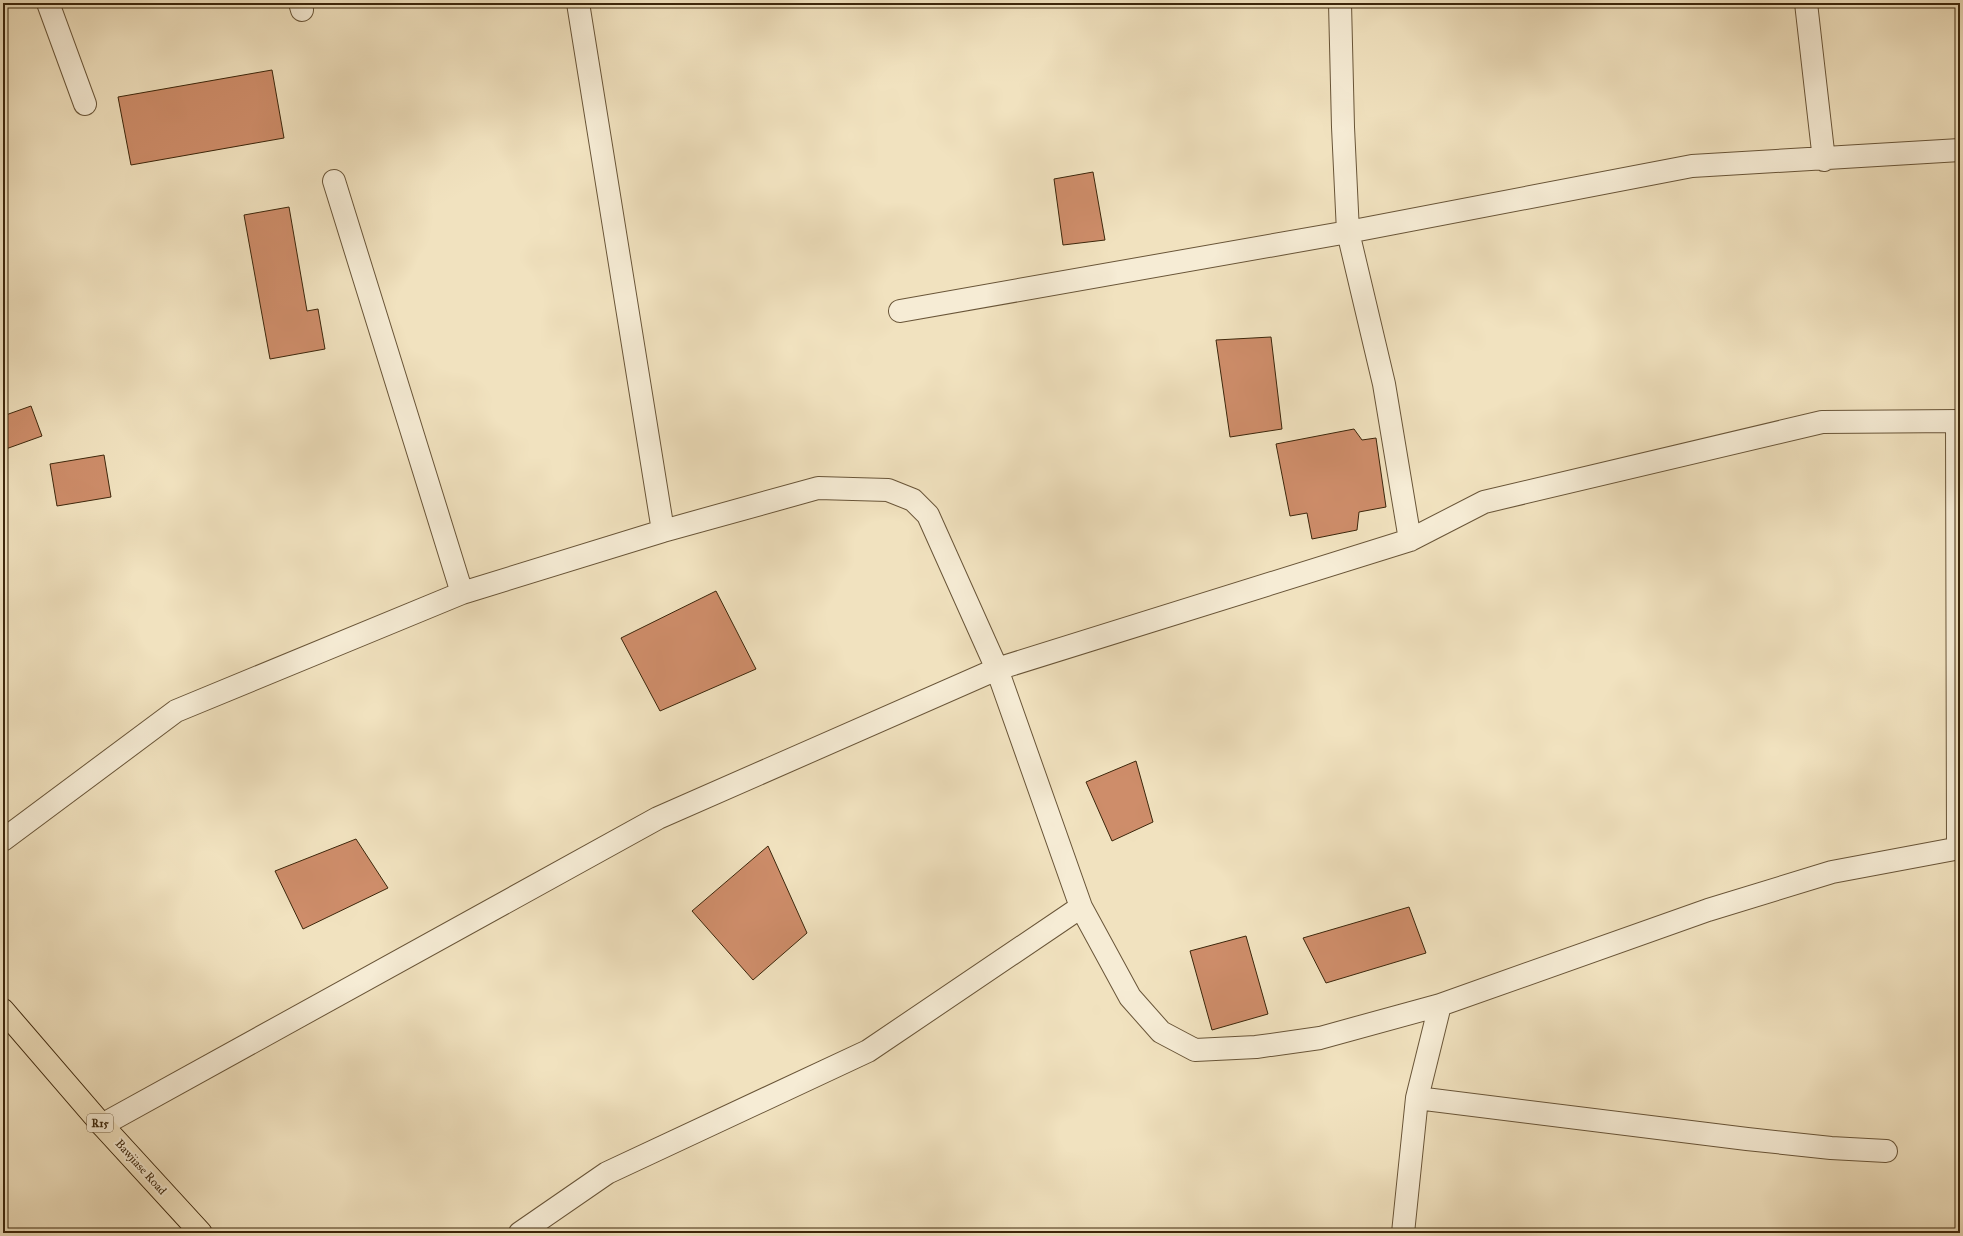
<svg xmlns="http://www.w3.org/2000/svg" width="1963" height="1236" viewBox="0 0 1963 1236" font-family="'IM FELL Great Primer',serif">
	<rect width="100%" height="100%" fill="#f1e2bf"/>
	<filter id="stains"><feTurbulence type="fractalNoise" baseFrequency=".005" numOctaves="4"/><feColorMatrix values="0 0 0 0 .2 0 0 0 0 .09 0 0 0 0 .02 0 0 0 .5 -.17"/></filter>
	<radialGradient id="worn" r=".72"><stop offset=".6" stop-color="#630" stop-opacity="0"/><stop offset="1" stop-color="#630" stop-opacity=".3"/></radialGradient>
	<path fill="#ce8d6a" stroke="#3c260b" d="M272 70 284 138 131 165 118 97Z
		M1093 172 1105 240 1063 245 1054 179Z
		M289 207 307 311 318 309 325 349 270 359 244 215Z
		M1271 337 1282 429 1230 437 1216 340Z
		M31 406 42 436 3 450V416Z
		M1354 429 1362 440 1376 438 1386 507 1359 512 1357 530 1312 539 1307 513 1290 516 1276 444Z
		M104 455 111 497 57 506 50 464Z
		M716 591 756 669 660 711 621 638Z
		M1136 761 1153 822 1112 841 1086 782Z
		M356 839 388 888 303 929 275 871Z
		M768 846 807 933 753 980 692 911Z
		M1409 907 1426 953 1326 983 1303 938Z
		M1246 936 1268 1014 1212 1030 1190 951Z"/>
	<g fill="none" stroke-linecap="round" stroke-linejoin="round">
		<g stroke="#695538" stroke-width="24">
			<path id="minor" d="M48 3 85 104
				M300 3 302 10
				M578 3 663 531
				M1340 3 1343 127 1348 232 1384 384 1410 540
				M1806 3 1824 160
				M334 181 462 593
				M900 311 1348 232 1692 166 1960 150
				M1957 421 1958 848
				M3 840 176 711 462 593 663 531 818 488 888 490 913 500 928 515 997 669 1081 907 1130 997 1161 1032 1195 1050 1256 1047 1320 1038 1440 1005 1708 910 1832 872 1960 848
				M1417 1098 1747 1139 1831 1148 1886 1151
				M102 1125 658 818 997 669 1410 540 1484 502 1822 422 1960 421
				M520 1233 607 1173 868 1051 1081 907
				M1403 1233 1417 1098 1440 1005"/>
		</g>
		<g stroke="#3c260b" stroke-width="24">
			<path id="primary" d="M3 1010 102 1125 201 1233"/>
		</g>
		<use href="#minor" stroke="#f6ecd5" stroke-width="22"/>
		<use href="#primary" stroke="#f1e2bf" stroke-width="22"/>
	</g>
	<g text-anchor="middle" stroke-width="4" stroke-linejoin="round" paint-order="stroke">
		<rect fill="#f6ecd5" stroke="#746148" stroke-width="1" x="87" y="1114" width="26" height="18" rx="3"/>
		<g font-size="11" font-weight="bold" fill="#3c260b">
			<text x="100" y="1127">R15</text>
		</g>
		<g font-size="12" fill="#3c260b" stroke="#f6ecd5">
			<text transform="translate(141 1167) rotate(48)" y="4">Bawjiase Road</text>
		</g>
	</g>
	<rect width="1963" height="1236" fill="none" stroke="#f1e2bf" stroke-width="16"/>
	<rect x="4" y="4" width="1955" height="1228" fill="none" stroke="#3c260b" stroke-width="2"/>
	<rect x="8" y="8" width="1947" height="1220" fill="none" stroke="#3c260b"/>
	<rect width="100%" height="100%" filter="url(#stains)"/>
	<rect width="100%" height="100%" fill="url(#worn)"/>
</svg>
